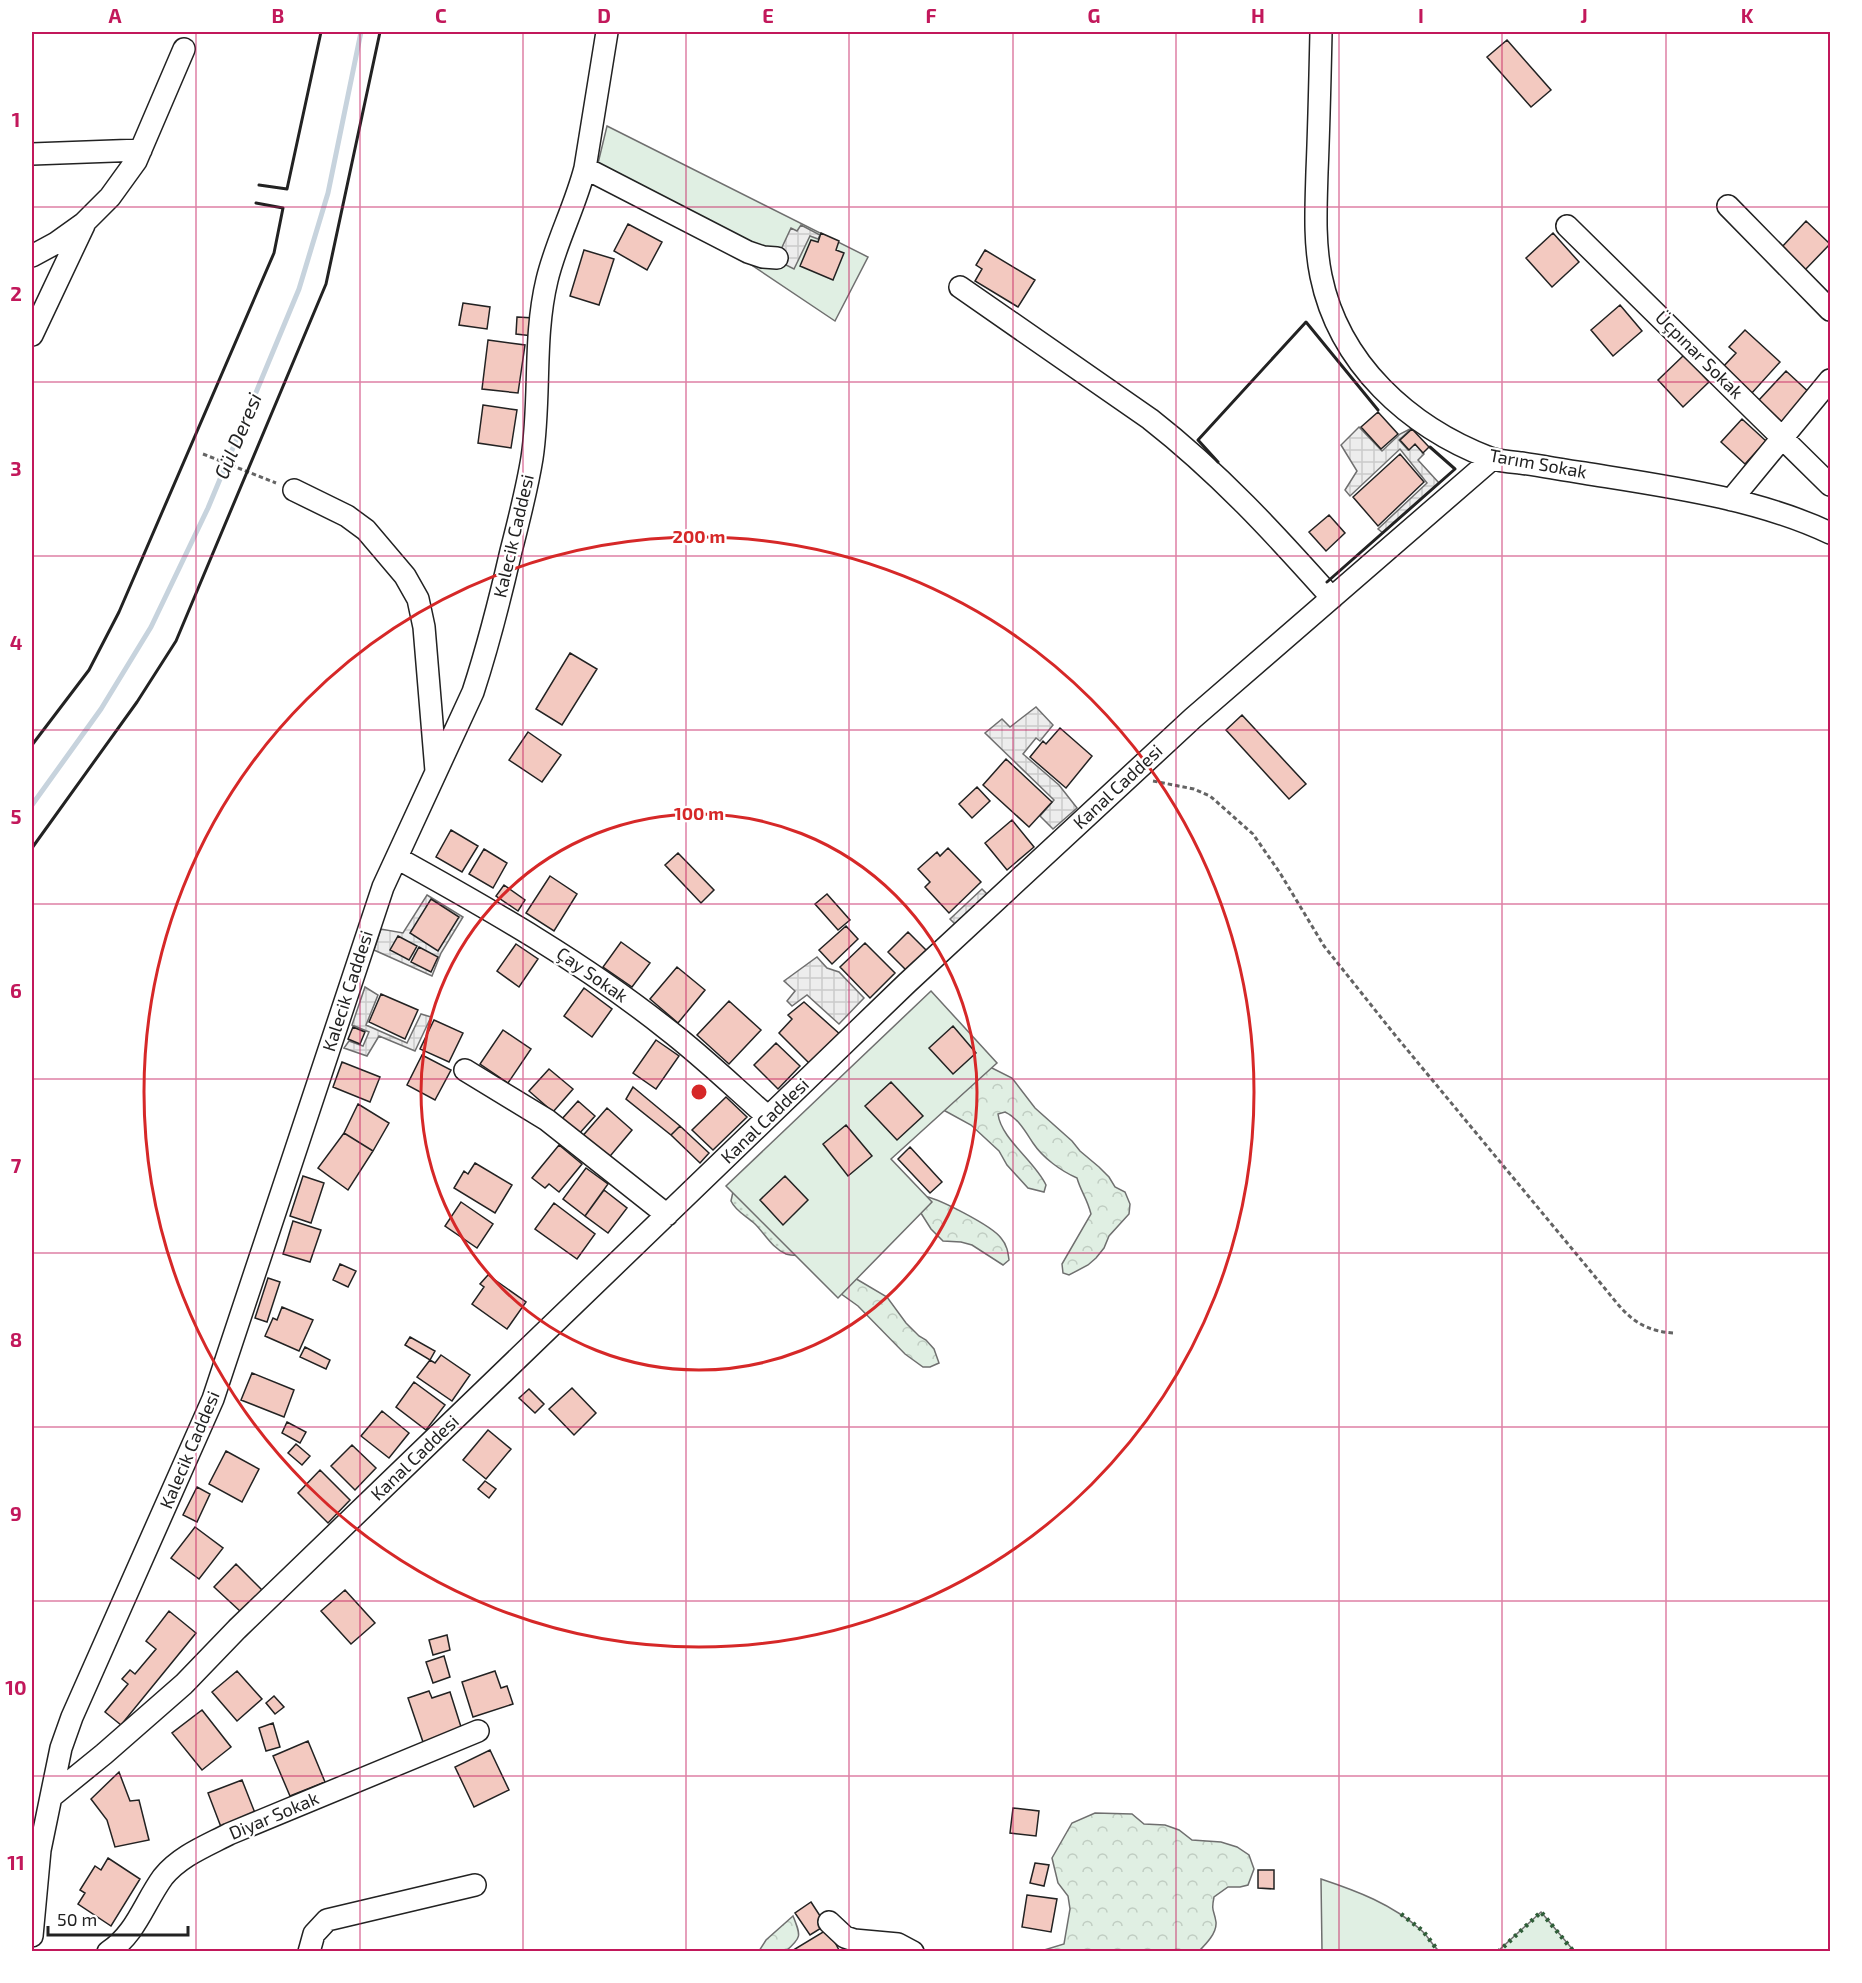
<svg xmlns="http://www.w3.org/2000/svg" width="1862" height="1983" viewBox="0 0 1862 1983" font-family="'Exo 2',sans-serif">
	<defs>
		<pattern id="grass-dots" width="8" height="8" patternUnits="userSpaceOnUse" patternTransform="scale(1.5)"><rect width="8" height="8" fill="#e0efe3"/><path d="M2 2h.1M6 6h.1" fill="none" stroke="#c0cdc2" stroke-width="1.8" stroke-linecap="round"/></pattern>
		<pattern id="forest-crowns" width="20" height="18" patternUnits="userSpaceOnUse" patternTransform="scale(1.5)"><rect width="20" height="18" fill="#e0efe3"/><path d="M2 6a3 3 0 1 1 6 0M12 15a3 3 0 1 1 6 0" fill="none" stroke="#c0cdc2"/></pattern>
		<pattern id="plaza-grid" width="8" height="8" patternUnits="userSpaceOnUse" patternTransform="scale(1.5)"><rect width="8" height="8" fill="#ededed"/><path d="M0 4h8M4 0v8" fill="none" stroke="#cbcbcb"/></pattern>
	</defs>
	<rect width="100%" height="100%" fill="#fff"/>
	<path fill="url(#grass-dots)" stroke="#6f6f6f" stroke-width="1.5" d="M734 1187 805 1256C799 1255 792 1256 786 1254 772 1248 765 1234 755 1224 747 1216 736 1212 731 1201Z"/>
	<path fill="url(#forest-crowns)" stroke="#6f6f6f" stroke-width="1.5" d="M988 1066 1012 1078 1035 1108 1072 1141 1080 1151 1099 1167 1109 1177 1115 1187 1125 1192 1130 1204 1129 1214 1109 1236 1104 1248 1096 1258 1088 1265 1069 1275 1063 1273 1062 1264 1091 1214C1087 1198 1081 1192 1077 1178 1061 1171 1043 1158 1033 1143 1025 1131 1018 1118 1005 1112L998 1114C1001 1139 1035 1161 1046 1185L1044 1192 1028 1188 1007 1165 999 1151 971 1125 938 1107Z
		M922 1196C937 1197 992 1226 1001 1238 1007 1245 1008 1252 1009 1260L1003 1265 972 1245 961 1242 943 1241 931 1229 919 1210Z
		M853 1277 887 1297 906 1323 919 1336 926 1340 934 1349 939 1363 930 1367H923L905 1354 858 1306 833 1288Z
		M1095 1813 1132 1814 1144 1824 1165 1825 1179 1830 1192 1840 1221 1842 1237 1847 1249 1855 1254 1869 1248 1885 1240 1887H1228L1214 1897C1211 1912 1214 1909 1216 1922 1217 1933 1206 1944 1199 1951H1041L1064 1944 1070 1909 1068 1896 1058 1883 1052 1858 1072 1823Z
		M793 1916C801 1936 802 1937 786 1951H759L766 1940Z"/>
	<path fill="#e0efe3" stroke="#6f6f6f" stroke-width="1.5" d="M607 126 868 257 835 321 732 252 593 184Z
		M931 991 997 1063 891 1159 932 1202 838 1298 726 1186Z
		M1321 1879C1357 1891 1392 1904 1421 1930 1428 1936 1432 1945 1439 1951H1322Z
		M1541 1912 1574 1951H1498Z"/>
	<path fill="url(#plaza-grid)" stroke="#6f6f6f" stroke-width="1.5" d="M801 225 820 235 818 239 810 236 794 269 776 260 791 228 797 231Z
		M1359 427 1382 451 1400 434 1412 428 1399 440 1408 450 1415 444 1424 454 1418 460 1439 483 1383 533 1378 529 1427 483 1400 449 1350 496 1345 490 1357 471 1341 445Z
		M1036 707 1053 725 1040 741 1036 738 1023 754 1059 785 1077 808 1053 829 1040 816 1054 800 985 733 1002 719 1010 727Z
		M982 889 987 894 955 924 950 919Z
		M427 895 463 917 441 953 432 976 374 950 381 929 403 933Z
		M817 957 827 968 839 972 864 998 839 1024 807 995 792 1006 787 1001 795 991 784 981Z
		M365 987 378 995 366 1025 407 1043 421 1014 431 1017 415 1051 379 1036 367 1056 344 1048 349 1041 363 1046 369 1032 352 1025Z"/>
	<g fill="none" stroke-linecap="round" stroke-linejoin="round">
		<path stroke="#c7d3dd" stroke-width="5" d="M32 805 101 709 151 627 208 508 299 289 328 193 361 32"/>
	</g>
	<path fill="#f3c9c0" stroke="#222" stroke-width="1.5" d="M1507 40 1551 90 1531 107 1487 57Z
		M1806 221 1830 244 1804 271 1781 248Z
		M628 224 662 242 647 270 614 251Z
		M821 233 839 241 836 250 844 253 833 280 800 266 811 240 818 242Z
		M1553 233 1579 262 1552 287 1526 258Z
		M584 250 614 259 599 305 570 296Z
		M985 250 1035 280 1018 307 975 281 982 269 976 265Z
		M463 303 490 307 487 329 459 325Z
		M1620 305 1642 331 1613 356 1591 330Z
		M517 317 534 318 533 336 516 334Z
		M1745 330 1780 362 1751 394 1722 368 1736 353 1729 347Z
		M488 340 525 345 518 393 482 389Z
		M1684 355 1709 382 1683 407 1658 380Z
		M1786 371 1812 395 1784 424 1759 400Z
		M483 405 517 410 511 448 478 443Z
		M1378 412 1398 434 1381 449 1361 427Z
		M1742 419 1766 441 1745 464 1721 442Z
		M1412 429 1429 447 1423 453 1415 444 1409 450 1400 440Z
		M1400 454 1424 482 1378 526 1353 497Z
		M1329 515 1345 533 1326 551 1309 532Z
		M570 653 597 669 562 725 536 709Z
		M1242 715 1306 784 1289 799 1226 730Z
		M1060 728 1092 756 1066 788 1030 757 1043 741 1046 744Z
		M528 732 561 755 542 782 509 760Z
		M1006 759 1052 802 1029 827 983 785Z
		M977 787 990 801 972 818 959 804Z
		M1012 820 1034 847 1007 870 985 843Z
		M451 830 478 846 462 872 436 857Z
		M948 848 981 882 949 913 925 887 930 882 918 869 937 852 940 856Z
		M484 849 507 863 493 888 469 874Z
		M678 853 714 890 701 903 665 865Z
		M550 876 577 894 554 931 526 913Z
		M504 885 525 900 518 911 496 896Z
		M827 894 850 920 838 930 815 904Z
		M431 899 459 917 438 951 410 933Z
		M846 926 858 939 832 964 819 950Z
		M908 932 927 951 907 971 888 952Z
		M398 936 417 946 409 960 390 950Z
		M621 942 650 963 632 987 603 967Z
		M865 943 895 973 870 998 840 967Z
		M516 944 538 959 519 987 497 971Z
		M419 947 438 957 431 972 411 962Z
		M677 967 705 990 678 1023 650 999Z
		M584 988 612 1009 592 1037 564 1016Z
		M381 994 418 1010 405 1039 369 1022Z
		M729 1001 761 1030 729 1064 697 1035Z
		M804 1002 842 1036 812 1066 779 1033 792 1019 788 1015Z
		M434 1020 463 1033 449 1062 420 1049Z
		M953 1026 976 1053 953 1074 929 1048Z
		M353 1027 365 1032 360 1044 348 1039Z
		M503 1030 531 1049 508 1083 480 1064Z
		M656 1040 679 1056 656 1089 633 1073Z
		M776 1043 800 1066 778 1089 754 1065Z
		M422 1055 451 1070 435 1100 407 1085Z
		M342 1062 380 1077 370 1102 333 1087Z
		M549 1069 573 1089 553 1112 529 1091Z
		M891 1082 923 1116 897 1140 865 1106Z
		M633 1087 680 1126 671 1135 626 1099Z
		M726 1097 747 1117 713 1150 692 1130Z
		M578 1101 595 1116 578 1135 561 1120Z
		M358 1104 389 1123 373 1151 344 1133Z
		M607 1108 632 1130 606 1161 580 1139Z
		M846 1125 872 1156 848 1176 823 1144Z
		M680 1126 709 1153 700 1163 671 1135Z
		M344 1133 373 1151 348 1190 318 1168Z
		M559 1145 582 1164 559 1192 549 1184 545 1188 532 1178Z
		M910 1147 942 1182 930 1193 898 1159Z
		M475 1163 512 1185 495 1213 454 1188 464 1171 468 1174Z
		M586 1168 608 1184 585 1216 563 1199Z
		M303 1176 324 1183 311 1223 290 1216Z
		M785 1176 808 1200 783 1225 760 1200Z
		M604 1190 627 1208 608 1233 585 1216Z
		M461 1202 493 1224 477 1248 445 1226Z
		M554 1203 595 1234 577 1259 535 1229Z
		M293 1221 321 1230 310 1262 283 1254Z
		M340 1264 356 1271 348 1287 333 1280Z
		M488 1275 526 1302 507 1329 472 1304 484 1287 480 1284Z
		M268 1278 280 1282 267 1322 255 1318Z
		M282 1307 313 1320 299 1351 265 1336 273 1318 277 1320Z
		M410 1337 435 1351 430 1360 405 1345Z
		M305 1347 330 1360 326 1369 300 1357Z
		M441 1355 470 1375 452 1401 417 1377 430 1360 435 1363Z
		M252 1373 294 1390 284 1417 241 1400Z
		M414 1382 445 1405 426 1430 396 1407Z
		M572 1388 596 1413 574 1435 549 1409Z
		M529 1389 544 1404 535 1413 519 1398Z
		M382 1411 409 1433 389 1458 361 1436Z
		M287 1422 306 1432 300 1443 282 1433Z
		M488 1430 511 1449 486 1479 463 1460Z
		M296 1444 310 1456 302 1465 288 1453Z
		M352 1445 376 1468 355 1490 331 1466Z
		M226 1451 259 1469 242 1502 209 1484Z
		M320 1470 350 1500 328 1523 298 1493Z
		M485 1481 496 1489 489 1498 478 1489Z
		M197 1487 210 1494 197 1522 183 1515Z
		M195 1527 223 1548 199 1579 171 1558Z
		M236 1564 262 1590 241 1612 214 1587Z
		M345 1590 375 1623 351 1644 321 1611Z
		M169 1611 196 1633 121 1725 105 1712 128 1684 122 1679 130 1670 135 1674 156 1649 146 1641Z
		M447 1635 450 1650 433 1655 429 1640Z
		M444 1656 450 1677 433 1683 426 1662Z
		M237 1671 262 1699 237 1721 212 1692Z
		M495 1671 501 1688 507 1686 513 1704 473 1717 462 1682Z
		M429 1691 432 1698 450 1692 462 1730 423 1742 408 1698Z
		M274 1696 284 1707 275 1714 266 1703Z
		M202 1710 231 1747 202 1770 172 1733Z
		M273 1723 280 1747 266 1751 259 1728Z
		M308 1741 325 1782 290 1796 273 1756Z
		M490 1750 509 1790 474 1807 455 1767Z
		M119 1772 130 1801 139 1800 149 1840 115 1847 107 1820 91 1799Z
		M242 1780 255 1813 221 1827 208 1793Z
		M1013 1808 1039 1811 1036 1836 1010 1833Z
		M108 1858 140 1879 111 1926 78 1904 85 1893 80 1890 95 1866 101 1870Z
		M1035 1863 1049 1865 1044 1886 1030 1883Z
		M1258 1870H1274V1889L1258 1888Z
		M1027 1895 1057 1899 1051 1932 1022 1927Z
		M811 1902 826 1925 810 1935 795 1913Z
		M828 1929 840 1952H790Z"/>
	<g fill="none" stroke-linecap="round" stroke-linejoin="round">
		<g stroke="#222" stroke-width="24">
			<path id="minor" d="M1321 32C1320 78 1319 125 1317 172 1316 207 1314 242 1321 276 1339 364 1409 427 1490 458 1499 461 1511 462 1521 463 1542 466 1563 470 1584 473 1665 486 1756 498 1830 533
				M32 154 141 150
				M585 168 748 252 763 257 777 258
				M1728 206 1830 310
				M1567 226 1830 485
				M32 256 56 243 84 223 110 197 136 161 184 49
				M960 287 1150 419C1219 473 1274 533 1332 598
				M32 335 84 225
				M294 490 347 516 366 530 405 576 418 599 424 627 436 771
				M1731 500 1830 380
				M397 858C491 910 584 963 668 1030 703 1057 735 1088 768 1117
				M465 1070 547 1120 667 1215
				M51 1797 104 1754 184 1684 237 1629 907 983 1193 718 1492 459
				M829 1922 845 1937 854 1940 898 1944 913 1952
				M32 1936 40 1850 61 1748 72 1717 213 1399 383 887 473 692C488 646 500 599 511 551 519 520 527 489 532 458 541 399 533 338 547 280 556 242 575 207 585 168L607 32
				M108 1952C136 1934 144 1903 163 1877 180 1856 206 1846 229 1834L478 1731
				M309 1952 314 1934 327 1920 475 1885"/>
		</g>
		<path stroke="#646464" stroke-width="3" stroke-dasharray="4.5 3" stroke-linecap="butt" d="M203 454 276 483
			M1153 781 1194 789 1210 796 1253 834 1280 873 1324 946 1395 1035 1597 1279C1622 1308 1632 1330 1673 1333"/>
		<use href="#minor" stroke="#fff" stroke-width="21"/>
		<path stroke="#2f5e38" stroke-width="4.5" stroke-dasharray="3 4.5" stroke-linecap="butt" d="M1401 1914 1423 1931 1439 1952
			M1498 1952 1541 1912 1574 1952"/>
		<path stroke="#222" stroke-width="3" d="M259 185 287 189 321 32
			M1218 462 1198 440 1306 322 1378 410
			M1327 582 1455 469 1430 447
			M32 745 89 670 119 612 274 253 283 208 256 203
			M32 848 137 702 176 641 326 284 380 32"/>
	</g>
	<path fill="none" stroke="#c2185b" stroke-width="1.5" stroke-opacity="0.55" d="M196 32V1952M360 32V1952M523 32V1952M686 32V1952M849 32V1952M1013 32V1952M1176 32V1952M1339 32V1952M1502 32V1952M1666 32V1952M32 207H1830M32 382H1830M32 556H1830M32 730H1830M32 904H1830M32 1079H1830M32 1253H1830M32 1427H1830M32 1601H1830M32 1776H1830"/>
	<g fill="none" stroke="#d62828" stroke-width="3">
		<circle cx="699" cy="1092" r="278"/>
		<circle cx="699" cy="1092" r="555"/>
	</g>
	<g text-anchor="middle" stroke-width="4.5" stroke-linejoin="round" paint-order="stroke">
		<g font-size="18" fill="#222" stroke="#fff">
			<text transform="translate(1699 355) rotate(45)" y="6">Üçpınar Sokak</text>
			<text transform="translate(1538 464) rotate(10)" y="6">Tarım Sokak</text>
			<text transform="translate(514 536) rotate(-77)" y="6">Kalecik Caddesi</text>
			<text transform="translate(1118 787) rotate(-43)" y="6">Kanal Caddesi</text>
			<text transform="translate(592 975) rotate(35)" y="6">Çay Sokak</text>
			<text transform="translate(348 991) rotate(-72)" y="6">Kalecik Caddesi</text>
			<text transform="translate(765 1121) rotate(-44)" y="6">Kanal Caddesi</text>
			<text transform="translate(190 1450) rotate(-67)" y="6">Kalecik Caddesi</text>
			<text transform="translate(415 1458) rotate(-44)" y="6">Kanal Caddesi</text>
			<text transform="translate(274 1816) rotate(-23)" y="6">Diyar Sokak</text>
		</g>
		<g font-size="20" font-style="italic" fill="#222" stroke="#fff">
			<text transform="translate(238 436) rotate(-67)" y="7">Gül Deresi</text>
		</g>
	</g>
	<circle cx="699" cy="1092" r="9" fill="#d62828" stroke="#fff" stroke-width="3"/>
	<g font-size="18" text-anchor="middle" font-weight="bold" fill="#d62828" stroke="#fff" stroke-width="4.5" stroke-linejoin="round" paint-order="stroke">
		<text x="699" y="543">200 m</text>
		<text x="699" y="820">100 m</text>
	</g>
	<rect width="1862" height="1983" fill="none" stroke="#ffffff" stroke-width="66"/>
	<path d="M48 1926v9h140v-9" fill="none" stroke="#222222" stroke-width="3"/>
	<text x="57" y="1926" font-size="18" fill="#222222" stroke="#ffffff" stroke-width="4.5" paint-order="stroke">50 m</text>
	<rect x="33" y="33" width="1796" height="1917" fill="none" stroke="#c2185b" stroke-width="2"/>
	<g font-size="20" text-anchor="middle" font-weight="bold" fill="#c2185b">
		<text x="115" y="23">A</text>
		<text x="278" y="23">B</text>
		<text x="441" y="23">C</text>
		<text x="604" y="23">D</text>
		<text x="768" y="23">E</text>
		<text x="931" y="23">F</text>
		<text x="1094" y="23">G</text>
		<text x="1258" y="23">H</text>
		<text x="1421" y="23">I</text>
		<text x="1584" y="23">J</text>
		<text x="1747" y="23">K</text>
		<text x="16" y="127">1</text>
		<text x="16" y="301">2</text>
		<text x="16" y="476">3</text>
		<text x="16" y="650">4</text>
		<text x="16" y="824">5</text>
		<text x="16" y="998">6</text>
		<text x="16" y="1173">7</text>
		<text x="16" y="1347">8</text>
		<text x="16" y="1521">9</text>
		<text x="16" y="1695">10</text>
		<text x="16" y="1870">11</text>
	</g>
</svg>
